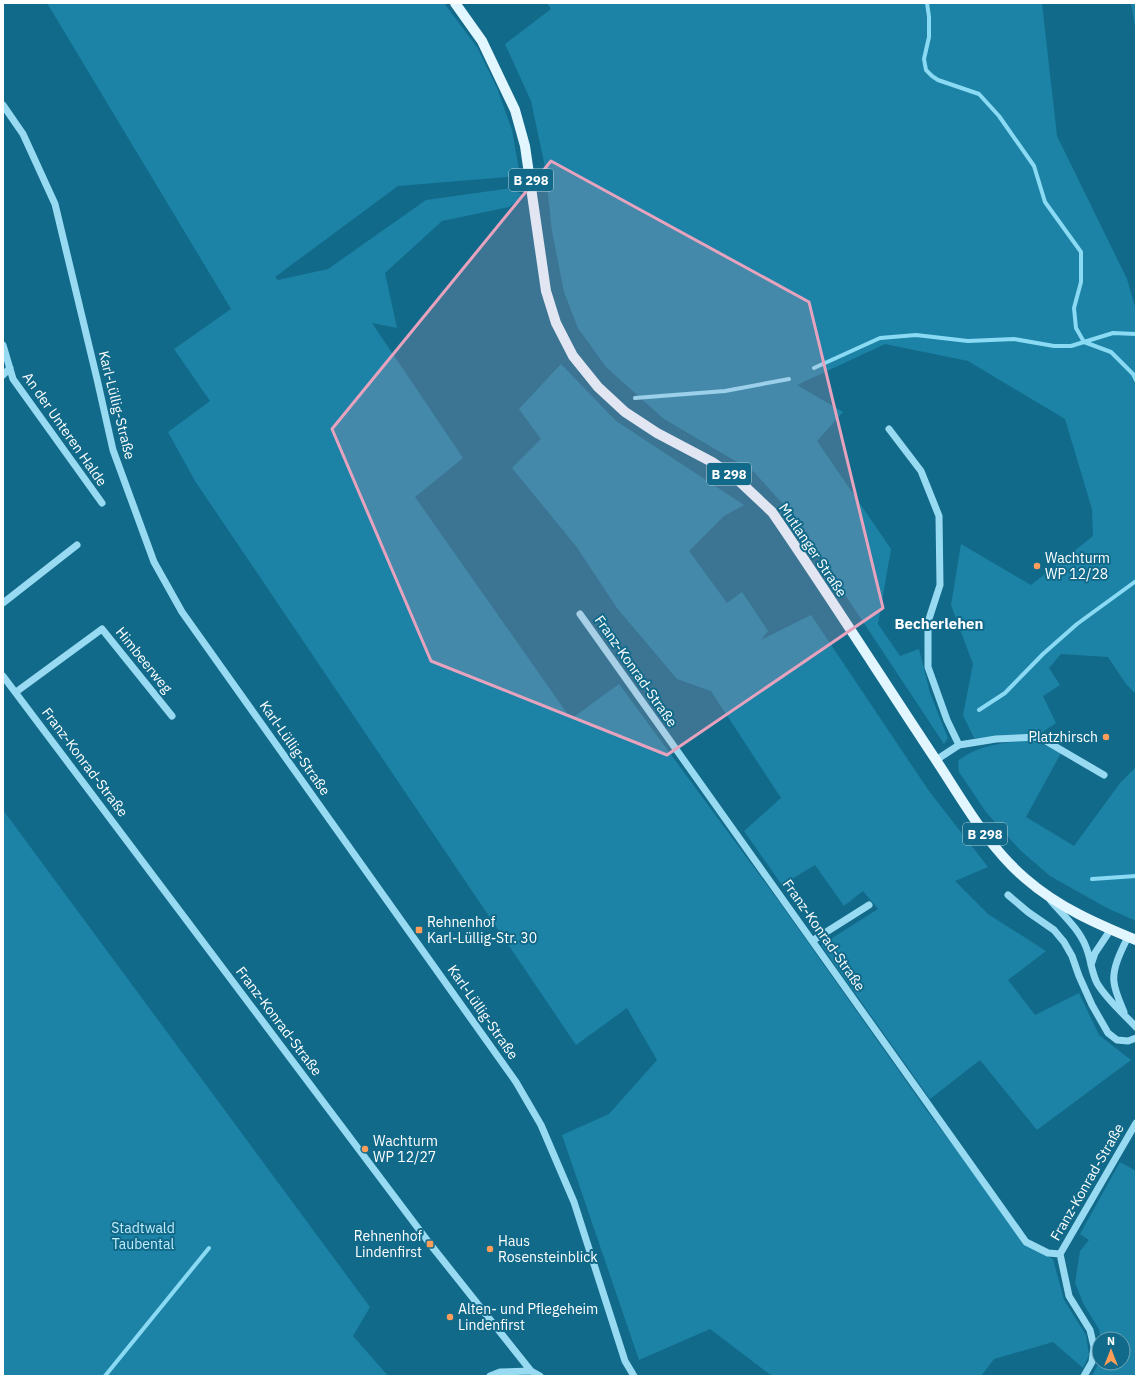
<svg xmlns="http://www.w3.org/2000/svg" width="1139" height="1379" viewBox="0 0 1139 1379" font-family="'IBM Plex Sans',sans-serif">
	<rect width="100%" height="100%" fill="#126a8a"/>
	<path fill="#1c83a6" d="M47 3H444L477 47 497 88 512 130 520 176 398 186 275 277 278 280 328 269 426 200 512 188 523 196 509 207 442 221 385 273 397 328 372 323 463 458 415 497 571 719 619 684 778 900 930 1115 1031 1247 1053 1259 1064 1300 1086 1335 1089 1355 1083 1368 1053 1342 994 1359 981 1376H772L710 1329 639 1360 562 1135 609 1114 657 1060 627 1008 576 1045 195 481 168 432 210 401 174 349 231 309Z
		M547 3H1042L1057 136 1127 279 1136 310V694L1126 684 1108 657 1061 654 1049 668 1060 685 1043 696 1056 723 1037 736 974 738 963 715 973 664 951 605 961 544 1031 585 1093 536 1092 509 1065 419 968 361 885 344 797 385 843 412 817 441 891 549 878 624 900 656 919 649 930 693 948 738 944 744 791 513 754 472 664 419 606 367 578 328 564 292 552 231 545 167 531 101 505 44 551 9Z
		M1131 3H1136V32Z
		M561 364 616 421 744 505 724 516 689 551 727 603 742 592 768 631 761 640 811 615 929 791 988 867 955 881 988 914 1046 951 1008 980 1035 1015 1079 993 1099 1035 1131 1060 1037 1130 980 1060 930 1099 821 945 878 909 863 891 844 906 815 865 782 885 744 831 781 798 711 691 677 679 617 608 576 546 512 468 541 439 519 409Z
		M1029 740 1047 746 1061 753 1026 817 1074 846 1120 783 1136 767V921L1107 908 1050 876 1020 850 986 812 959 772 958 761C977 745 1005 743 1029 740Z
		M3 810 370 1307 353 1336 388 1376H3Z
		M1120 1162 1136 1171V1376H1092L1099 1362V1363H1123V1339H1101L1099 1329 1084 1305 1075 1283 1080 1251 1089 1240 1080 1234Z"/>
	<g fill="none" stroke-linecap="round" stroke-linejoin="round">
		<path stroke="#8adaf4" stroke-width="4" d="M927 3 929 17V37L924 59 926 70 932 76 938 80 979 94 999 116 1034 166 1045 202 1081 252V282L1074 308 1076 328 1084 342 1111 352 1133 374 1136 380
			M814 368 880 338 916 335 968 341 1014 339 1054 346H1071L1113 333 1136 334
			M635 398 725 391 789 379
			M979 710 1005 693 1043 654 1077 624 1136 581
			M1092 879 1136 876
			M105 1376 209 1248"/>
		<path stroke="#98daf1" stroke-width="7" d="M3 105 23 134 55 204 97 379 113 450 154 562 182 612 516 1082 541 1125 574 1202 625 1361 634 1376
			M3 345 13 379 102 503
			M3 375 10 368
			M889 429 921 471 939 516 940 585 928 622V667L947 720 959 745
			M3 603 77 545
			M580 614 1026 1242 1048 1253 1060 1254
			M3 676 430 1244 531 1371 540 1376
			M16 692 102 629 172 716
			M936 760 959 745 996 739 1039 737 1104 775
			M1008 895 1028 912 1054 930 1064 942 1072 956 1079 976 1092 1005 1108 1033 1117 1040 1128 1041 1136 1038
			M1051 901C1063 915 1079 929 1086 947 1091 959 1091 971 1097 983 1107 1000 1123 1013 1136 1027
			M812 941 869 905
			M1091 965 1095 953 1111 929
			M1124 1012C1120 1002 1115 992 1114 982 1112 968 1122 949 1128 937
			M490 1376 500 1372 531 1371
			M1084 1376 1092 1362 1094 1347 1090 1330 1069 1296 1060 1254 1136 1123"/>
		<path stroke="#e2f6ff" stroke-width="10" d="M455 3 482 41 515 110 525 146 546 291 556 323 573 356 598 387 625 412 657 433 712 462 737 479 772 512C827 592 879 674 932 754 961 797 986 845 1026 879 1058 907 1097 924 1136 940"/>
	</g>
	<path fill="#e7a3bd" fill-opacity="0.2" stroke="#e7a3bd" stroke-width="3" stroke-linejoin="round" d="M551 161 809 302 883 608 667 755 431 661 332 429Z"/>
	<g fill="#ff9e58" stroke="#126a8a" stroke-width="1.5">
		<circle cx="1037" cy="566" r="4"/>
		<circle cx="1106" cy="737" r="4"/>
		<rect x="415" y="926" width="8" height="8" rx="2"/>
		<circle cx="365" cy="1149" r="4"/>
		<rect x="426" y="1240" width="8" height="8" rx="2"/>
		<circle cx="490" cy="1249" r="4"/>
		<circle cx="450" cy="1317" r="4"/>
	</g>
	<g text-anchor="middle" stroke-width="4" stroke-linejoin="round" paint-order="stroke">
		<g fill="#126a8a" stroke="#b8d2dc" stroke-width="1">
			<rect x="509" y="169" width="44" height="22" rx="3"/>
			<rect x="707" y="463" width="44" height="22" rx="3"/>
			<rect x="963" y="823" width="44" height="22" rx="3"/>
		</g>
		<g font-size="13" font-weight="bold" fill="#fff">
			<text x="531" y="185">B 298</text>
			<text x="729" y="479">B 298</text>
			<text x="985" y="839">B 298</text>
		</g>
		<g font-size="14" fill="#fff" stroke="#126a8a">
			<text transform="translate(117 405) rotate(76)" y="5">Karl-Lüllig-Straße</text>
			<text transform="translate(65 429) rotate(55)" y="5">An der Unteren Halde</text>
			<text transform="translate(813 550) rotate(56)" y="5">Mutlanger Straße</text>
			<text transform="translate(144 660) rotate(51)" y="5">Himbeerweg</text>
			<text transform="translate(636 671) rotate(55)" y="5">Franz-Konrad-Straße</text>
			<text transform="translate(295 748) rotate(55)" y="5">Karl-Lüllig-Straße</text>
			<text transform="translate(85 762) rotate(53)" y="5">Franz-Konrad-Straße</text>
			<text transform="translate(824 935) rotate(55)" y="5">Franz-Konrad-Straße</text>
			<text transform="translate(483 1012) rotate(55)" y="5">Karl-Lüllig-Straße</text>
			<text transform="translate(279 1021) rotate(53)" y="5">Franz-Konrad-Straße</text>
			<text transform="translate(1087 1182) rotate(-60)" y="5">Franz-Konrad-Straße</text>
		</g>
		<g font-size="14" fill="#fff" stroke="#126a8a" text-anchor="start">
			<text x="1045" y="563">Wachturm<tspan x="1045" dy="16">WP 12/28</tspan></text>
			<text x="1098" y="742" text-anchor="end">Platzhirsch</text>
			<text x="427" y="927">Rehnenhof<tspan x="427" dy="16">Karl-Lüllig-Str. 30</tspan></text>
			<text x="373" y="1146">Wachturm<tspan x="373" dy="16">WP 12/27</tspan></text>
			<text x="422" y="1241" text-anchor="end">Rehnenhof<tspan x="422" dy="16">Lindenfirst</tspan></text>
			<text x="498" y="1246">Haus<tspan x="498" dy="16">Rosensteinblick</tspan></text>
			<text x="458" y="1314">Alten- und Pflegeheim<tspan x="458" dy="16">Lindenfirst</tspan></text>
		</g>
		<g font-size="14" fill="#bfedfc" stroke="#126a8a">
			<text x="143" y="1233">Stadtwald<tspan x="143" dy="16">Taubental</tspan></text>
		</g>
		<g font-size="15" font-weight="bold" fill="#fff" stroke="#126a8a">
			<text x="939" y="629">Becherlehen</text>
		</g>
	</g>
	<rect width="1139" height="1379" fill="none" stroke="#ffffff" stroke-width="8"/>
	<g transform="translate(1111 1351)"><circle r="19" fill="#126a8a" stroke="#71a6b9"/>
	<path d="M0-3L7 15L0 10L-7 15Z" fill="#ff9e58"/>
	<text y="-6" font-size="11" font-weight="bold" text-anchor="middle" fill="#ffffff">N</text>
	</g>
</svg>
